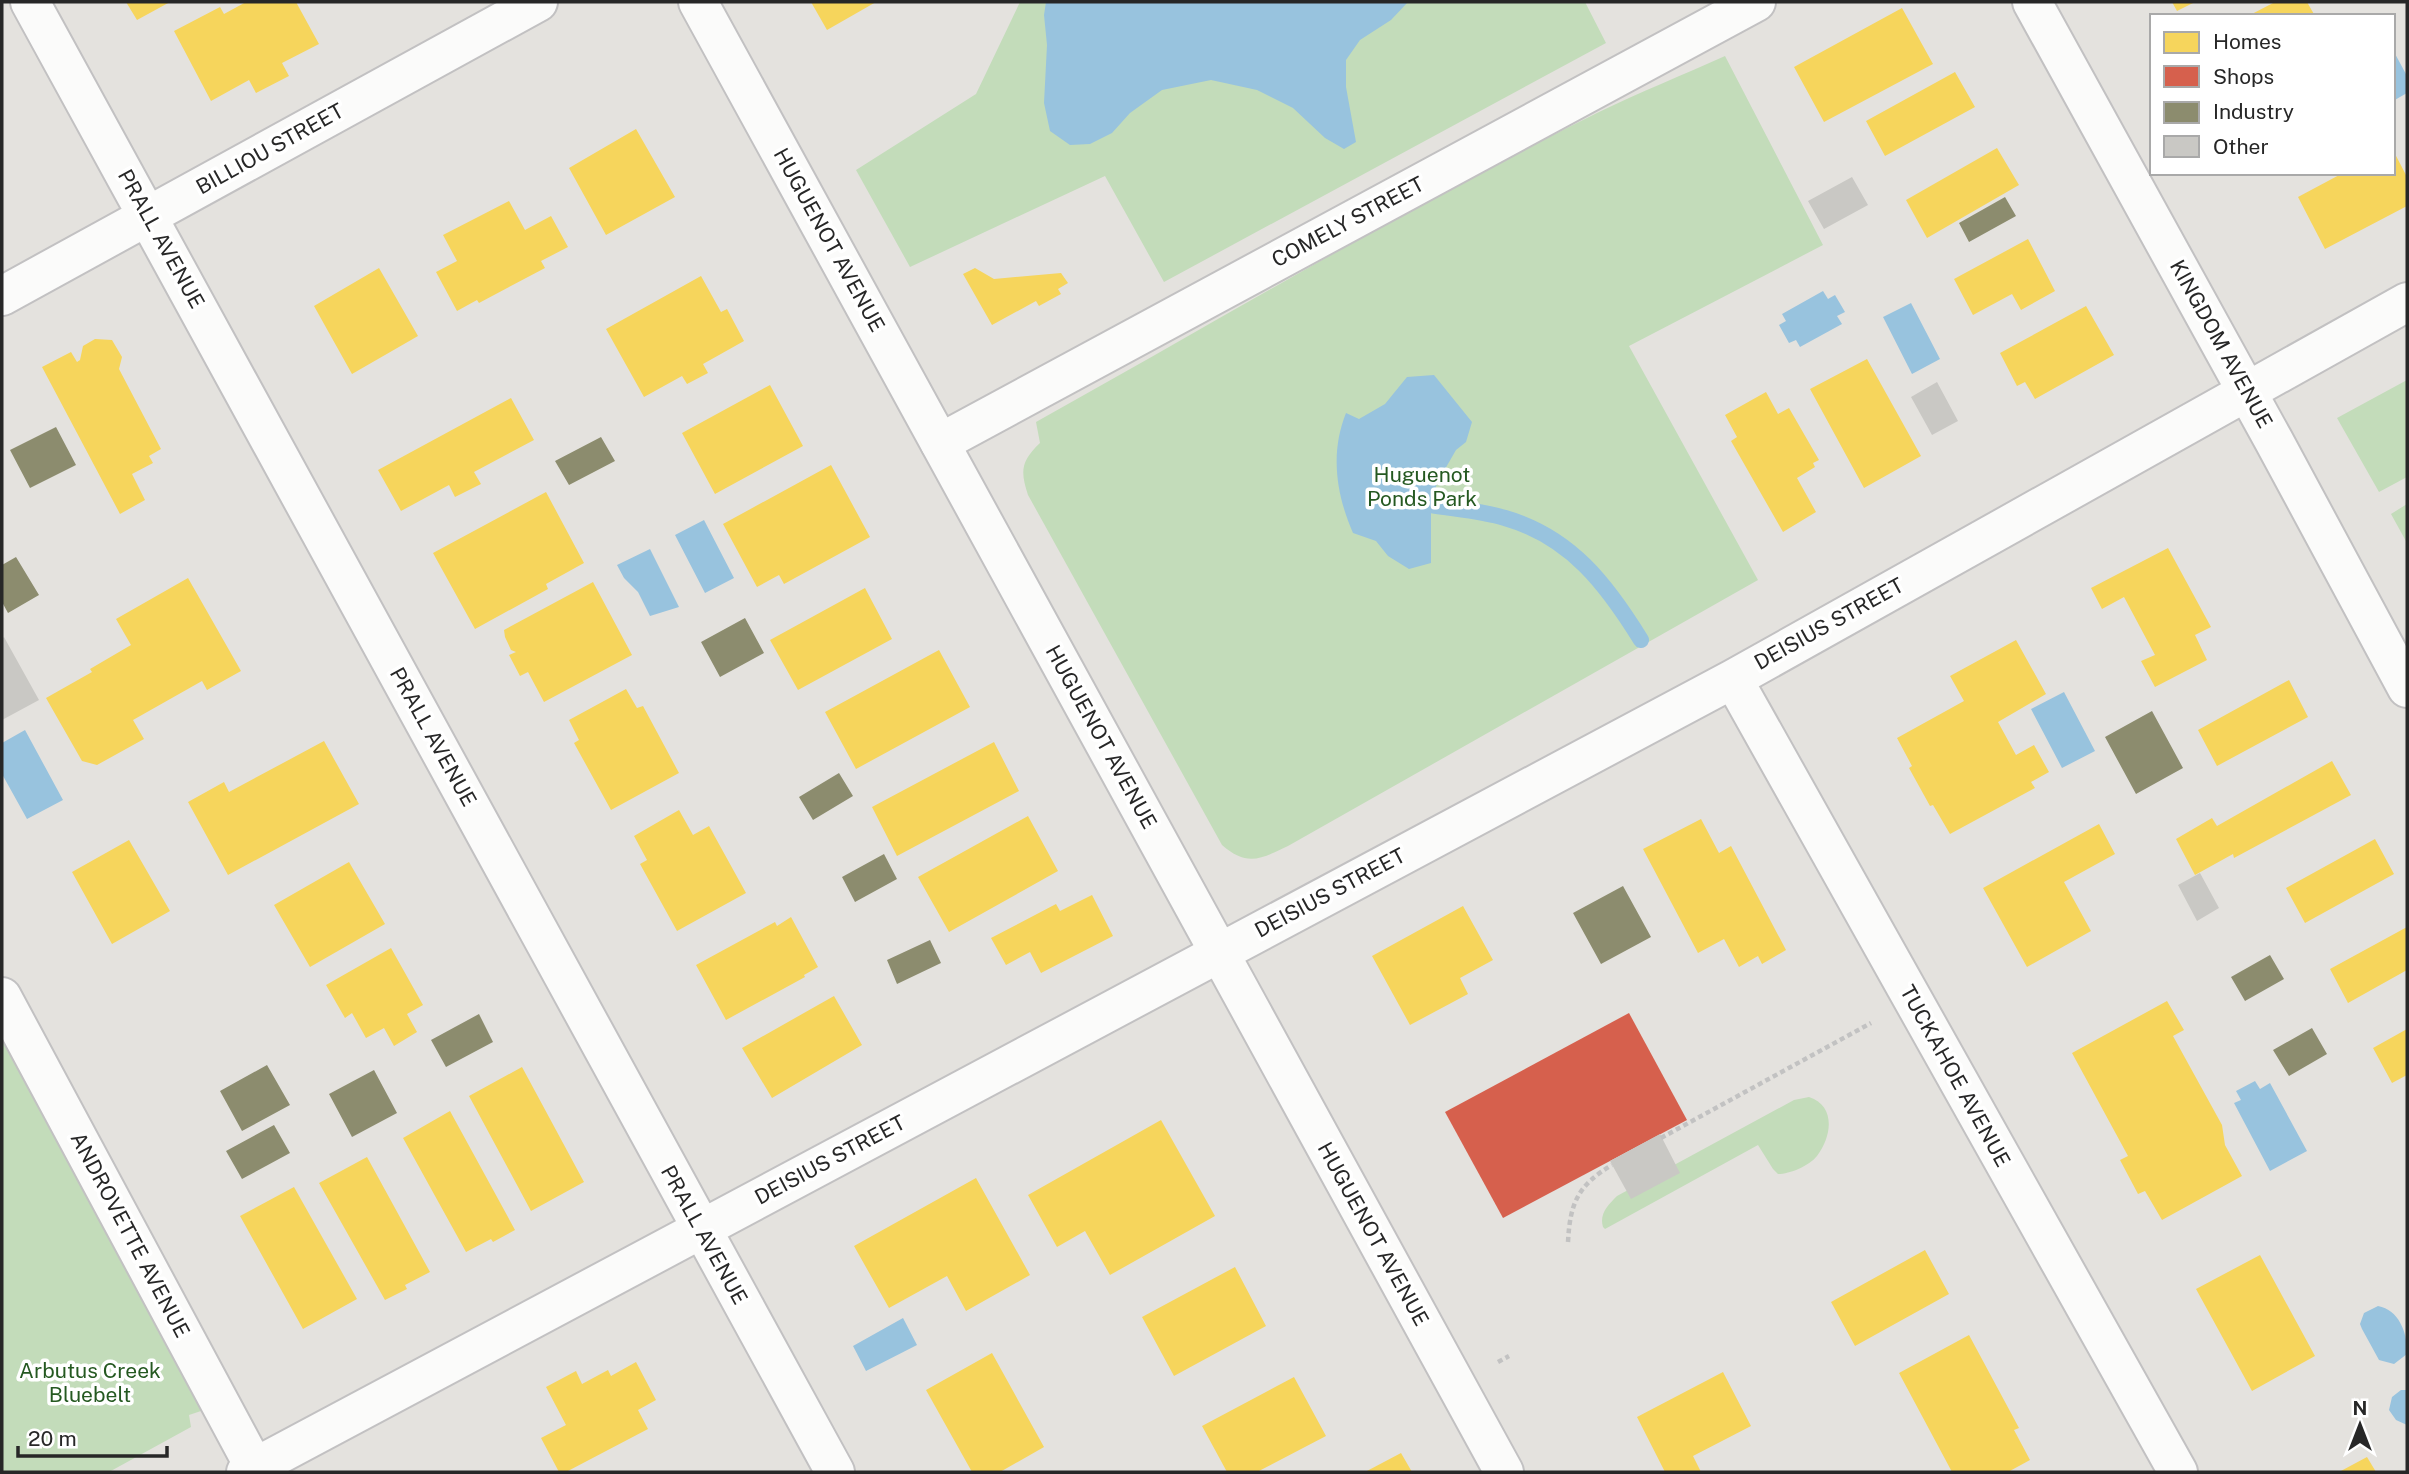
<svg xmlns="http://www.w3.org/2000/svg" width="2409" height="1474" viewBox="0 0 2409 1474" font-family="'Public Sans',sans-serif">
	<rect width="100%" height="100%" fill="#e4e2de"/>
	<path fill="#c3dcba" d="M1020 2H1585L1606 43 1164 282 1105 176 910 267 856 170 976 94Z
		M1725 56 1823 245 1629 346 1758 580 1288 846C1261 859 1247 867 1222 845L1028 495C1020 471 1021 461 1040 443L1036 422C1223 318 1407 207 1599 112 1640 92 1683 75 1725 56Z
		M2407 380V477L2379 492 2337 418Z
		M2407 504V543L2391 514Z
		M2 1036 204 1410 189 1415 191 1427 109 1472H2Z
		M1809 1097C1836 1106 1832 1136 1817 1156 1809 1166 1790 1174 1778 1174L1773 1169 1758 1145 1605 1229 1603 1227C1599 1214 1608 1205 1617 1196L1794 1100Z"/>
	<path fill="#98c3de" d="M1046 2H1408L1391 20 1360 40 1346 60V87L1356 142 1344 149 1325 138 1293 108 1257 90 1211 80 1162 90 1130 113 1112 133 1090 144 1070 145 1050 131 1044 103 1047 45 1044 15Z
		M2393 50 2407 76V93L2393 101Z
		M1823 291 1828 299 1835 295 1845 312 1837 316 1842 324 1800 347 1796 340 1789 343 1779 325 1786 321 1782 314Z
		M1911 303 1940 359 1912 374 1883 317Z
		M1434 375 1472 422 1466 442 1456 450 1437 483 1431 505V563L1409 569 1388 556 1376 541 1353 533C1336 494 1330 453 1346 413L1359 419 1385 404 1407 377Z
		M704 520 734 578 705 593 675 535Z
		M650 549 679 607 650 616 638 592 624 578 617 565Z
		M2064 692 2095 751 2062 768 2031 709Z
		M25 730 63 800 27 819 2 774V743Z
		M2255 1081 2260 1089 2270 1083 2307 1151 2270 1171 2234 1103 2241 1100 2236 1091Z
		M2378 1306C2400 1310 2408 1335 2407 1354L2394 1364 2379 1360 2362 1329 2360 1324 2364 1313Z
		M903 1318 917 1345 866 1371 853 1346Z
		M2401 1390H2407V1425L2396 1420 2389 1410 2392 1397Z"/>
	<path fill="#f6d55c" d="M126 2H170L137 20Z
		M246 2H296L319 44 282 63 289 76 256 93 249 80 211 101 174 31 220 7 224 14Z
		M811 2H876L827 30Z
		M2172 2H2195L2177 11Z
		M2275 2H2307L2315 16H2248Z
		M1902 8 1933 64 1824 122 1794 67Z
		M1955 72 1975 107 1885 156 1866 121Z
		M636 129 675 197 606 235 569 168Z
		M1997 148 2019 185 1927 238 1906 200Z
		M2393 150 2407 177V206L2325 249 2298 197 2343 173H2393Z
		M509 201 525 230 551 216 568 247 541 261 545 268 479 303 477 300 457 311 436 272 457 261 443 235Z
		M2028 239 2055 291 2021 310 2012 294 1973 315 1954 279Z
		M379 268 418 336 352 374 314 306Z
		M975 268 994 279 1061 273 1068 283 1058 289 1061 294 1039 306 1036 301 992 325 963 274Z
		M701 276 721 312 727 309 744 341 703 364 708 373 687 384 682 376 644 397 606 329Z
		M2086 306 2114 355 2035 399 2025 382 2017 386 2000 353Z
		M95 339 112 340 122 357 119 369 161 449 149 456 153 463 132 474 145 500 120 514 42 367 71 352 77 362 80 360 83 346Z
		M1867 359 1921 456 1864 488 1810 389Z
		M770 385 803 446 715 494 682 433Z
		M1766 392 1778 414 1789 408 1819 460 1813 463 1815 467 1797 478 1816 512 1783 532 1731 441 1737 437 1725 415Z
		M511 398 534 440 474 472 481 484 455 497 449 485 401 511 378 470Z
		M831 465 870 537 784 584 779 575 757 587 723 524Z
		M546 492 584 563 546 584 548 589 475 629 433 553Z
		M2168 548 2211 627 2195 635 2207 660 2155 687 2141 661 2155 655 2124 597 2102 609 2091 588Z
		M188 578 241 671 207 690 202 681 133 720 144 739 97 765 82 761 46 698 92 672 90 669 131 645 116 619Z
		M593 582 632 655 544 702 528 672 520 676 509 655 516 652 511 650 505 637 504 630Z
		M865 588 892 639 798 690 770 640Z
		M2016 640 2046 694 1998 722 2016 755 2034 745 2049 772 2031 782 2035 788 1950 834 1933 805 1930 806 1909 768 1912 766 1897 738 1964 701 1950 676Z
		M939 650 970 707 856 769 825 712Z
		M2289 680 2308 717 2217 766 2198 730Z
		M626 689 637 708 643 706 679 773 611 810 574 743 579 740 569 720Z
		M324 741 359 804 228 875 188 802 224 782 229 792Z
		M994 742 1019 791 897 856 872 807Z
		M2332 761 2351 795 2234 858 2233 854 2195 875 2176 839 2212 818 2217 826Z
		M679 810 693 835 709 826 746 893 677 931 640 864 647 860 634 836Z
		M1028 816 1058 871 949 932 918 877Z
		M1701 819 1719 853 1731 846 1786 950 1762 964 1758 956 1739 967 1724 939 1698 953 1643 849Z
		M2099 824 2115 854 2064 882 2091 931 2027 967 1983 888Z
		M2375 839 2394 874 2305 923 2286 888Z
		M129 840 170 911 112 944 72 872Z
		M349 862 385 924 310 967 274 905Z
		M1092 895 1113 936 1041 973 1030 952 1006 965 991 938 1056 904 1060 911Z
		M1463 906 1493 960 1460 978 1468 994 1410 1025 1372 956Z
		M791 917 818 967 804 975 805 977 726 1020 696 965 775 922 777 926Z
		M2407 927V970L2348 1003 2330 969Z
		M391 948 423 1005 407 1014 417 1032 394 1046 384 1028 366 1038 352 1013 345 1018 326 985Z
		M834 996 862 1045 772 1098 742 1048Z
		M2167 1001 2184 1030 2173 1036 2222 1125 2225 1145 2242 1176 2162 1220 2145 1191 2138 1194 2120 1160 2128 1156 2072 1053Z
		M2407 1029V1075L2392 1083 2373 1048Z
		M522 1067 584 1182 531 1211 469 1096Z
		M450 1111 515 1230 493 1242 491 1239 466 1252 403 1138Z
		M1161 1120 1215 1216 1110 1275 1085 1231 1057 1247 1028 1195Z
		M367 1157 430 1272 405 1285 407 1289 385 1300 319 1183Z
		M976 1178 1030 1275 966 1311 947 1276 889 1308 854 1246Z
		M294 1187 357 1299 303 1329 240 1216Z
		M1925 1250 1949 1294 1855 1346 1831 1302Z
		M2260 1255 2315 1356 2252 1391 2196 1289Z
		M1235 1267 1266 1326 1174 1376 1142 1317Z
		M1969 1335 2019 1428 2014 1430 2030 1460 2008 1472H1952L1899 1373Z
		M992 1353 1044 1447 1000 1472H972L926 1390Z
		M636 1362 656 1400 638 1410 648 1429 566 1472H559L541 1438 566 1425 546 1387 576 1371 582 1384 608 1370 611 1376Z
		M1723 1372 1751 1426 1693 1456 1701 1472H1665L1637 1417Z
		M1294 1377 1326 1436 1257 1472H1227L1202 1426Z
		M1401 1453 1412 1472H1365Z
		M2367 1457 2376 1472H2339Z"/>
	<path fill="#d6604d" d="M1629 1013 1687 1120 1503 1218 1445 1112Z"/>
	<path fill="#8c8c6e" d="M2005 197 2016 216 1969 242 1959 223Z
		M56 427 76 465 30 488 10 450Z
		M601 437 615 461 569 485 555 461Z
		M16 557 39 595 8 613 2 602V565Z
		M745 618 764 653 720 677 701 642Z
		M2152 711 2183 768 2136 794 2105 737Z
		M839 773 853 796 813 820 799 797Z
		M884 854 897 879 855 902 842 877Z
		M1623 886 1651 937 1601 964 1573 913Z
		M930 940 941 963 897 984 887 960Z
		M2270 955 2284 979 2245 1001 2231 977Z
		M479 1014 493 1042 446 1067 431 1040Z
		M2312 1028 2327 1054 2289 1076 2273 1050Z
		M267 1065 290 1105 242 1131 220 1091Z
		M374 1070 397 1113 352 1137 329 1094Z
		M274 1125 290 1153 242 1179 226 1151Z"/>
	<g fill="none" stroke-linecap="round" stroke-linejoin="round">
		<path stroke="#98c3de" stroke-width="16" d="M1431 505C1455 509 1482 511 1505 518 1571 537 1607 585 1641 640"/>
	</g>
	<path fill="#c9c8c4" d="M1852 177 1868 205 1824 229 1808 201Z
		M1937 382 1958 421 1932 435 1911 397Z
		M4 637 39 700 2 720V639Z
		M2200 873 2219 908 2197 921 2178 885Z
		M1660 1134 1680 1173 1631 1199 1610 1161Z"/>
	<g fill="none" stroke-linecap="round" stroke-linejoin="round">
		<g stroke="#c2c1c2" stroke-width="42">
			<path id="street" d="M30 2 835 1472
				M2032 2 2274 441 2407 688
				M2 296 538 2
				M940 443 1756 2
				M1733 679 2178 1472
				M2 997 257 1472
				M246 1472 1733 679 2407 302"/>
		</g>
		<g stroke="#c2c1c2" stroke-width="42">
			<path id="secondary" d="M698 2 1504 1472"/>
		</g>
		<path stroke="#c2c2c2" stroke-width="4.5" stroke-dasharray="5 3.5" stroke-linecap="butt" d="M1661 1138 1871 1023
			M1568 1242C1570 1203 1578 1185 1612 1165
			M1498 1362 1509 1356"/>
		<use href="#street" stroke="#fbfbfa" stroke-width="38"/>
		<use href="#secondary" stroke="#fbfbfa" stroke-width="38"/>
	</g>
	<g text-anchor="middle" stroke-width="7" stroke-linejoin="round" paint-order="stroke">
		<g font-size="21" fill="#272727" stroke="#fff">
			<text transform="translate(270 149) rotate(-29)" y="7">BILLIOU STREET</text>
			<text transform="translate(1348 222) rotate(-28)" y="7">COMELY STREET</text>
			<text transform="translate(161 239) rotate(61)" y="7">PRALL AVENUE</text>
			<text transform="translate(829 240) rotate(61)" y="7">HUGUENOT AVENUE</text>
			<text transform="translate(2221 344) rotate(61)" y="7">KINGDOM AVENUE</text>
			<text transform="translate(1829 624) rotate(-29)" y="7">DEISIUS STREET</text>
			<text transform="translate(433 737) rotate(61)" y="7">PRALL AVENUE</text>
			<text transform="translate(1101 737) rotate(61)" y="7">HUGUENOT AVENUE</text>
			<text transform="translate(1330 893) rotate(-28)" y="7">DEISIUS STREET</text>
			<text transform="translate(1955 1076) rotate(61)" y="7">TUCKAHOE AVENUE</text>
			<text transform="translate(830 1160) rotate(-28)" y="7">DEISIUS STREET</text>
			<text transform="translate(1373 1234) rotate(61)" y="7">HUGUENOT AVENUE</text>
			<text transform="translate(130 1235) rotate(62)" y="7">ANDROVETTE AVENUE</text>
			<text transform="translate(704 1235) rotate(61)" y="7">PRALL AVENUE</text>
		</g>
		<g font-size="21" fill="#255921" stroke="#fff">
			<text x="1422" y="482">Huguenot<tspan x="1422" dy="24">Ponds Park</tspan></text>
			<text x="90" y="1378">Arbutus Creek<tspan x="90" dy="24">Bluebelt</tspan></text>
		</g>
	</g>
	<rect width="2409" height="1474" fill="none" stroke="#272727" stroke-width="7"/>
	<rect x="2150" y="14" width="245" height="161" fill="#ffffff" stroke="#a9a9a9" stroke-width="2"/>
	<rect x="2164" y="32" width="35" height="21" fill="#f6d55c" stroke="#a9a9a9" stroke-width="2"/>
	<text x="2213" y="49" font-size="21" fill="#272727">Homes</text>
	<rect x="2164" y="66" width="35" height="21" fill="#d6604d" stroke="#a9a9a9" stroke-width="2"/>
	<text x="2213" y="84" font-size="21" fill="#272727">Shops</text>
	<rect x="2164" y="102" width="35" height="21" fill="#8c8c6e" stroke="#a9a9a9" stroke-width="2"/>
	<text x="2213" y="119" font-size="21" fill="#272727">Industry</text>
	<rect x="2164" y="136" width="35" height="21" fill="#c9c8c4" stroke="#a9a9a9" stroke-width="2"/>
	<text x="2213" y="154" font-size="21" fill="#272727">Other</text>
	<g transform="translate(2360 1425)" stroke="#ffffff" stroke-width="5" paint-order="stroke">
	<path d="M0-5L12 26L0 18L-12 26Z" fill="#272727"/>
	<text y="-10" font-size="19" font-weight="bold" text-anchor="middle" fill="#272727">N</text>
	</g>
	<path d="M18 1446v10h149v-10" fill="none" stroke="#272727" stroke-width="3.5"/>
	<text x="28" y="1446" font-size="21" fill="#272727" stroke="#ffffff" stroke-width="5" paint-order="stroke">20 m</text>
</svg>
